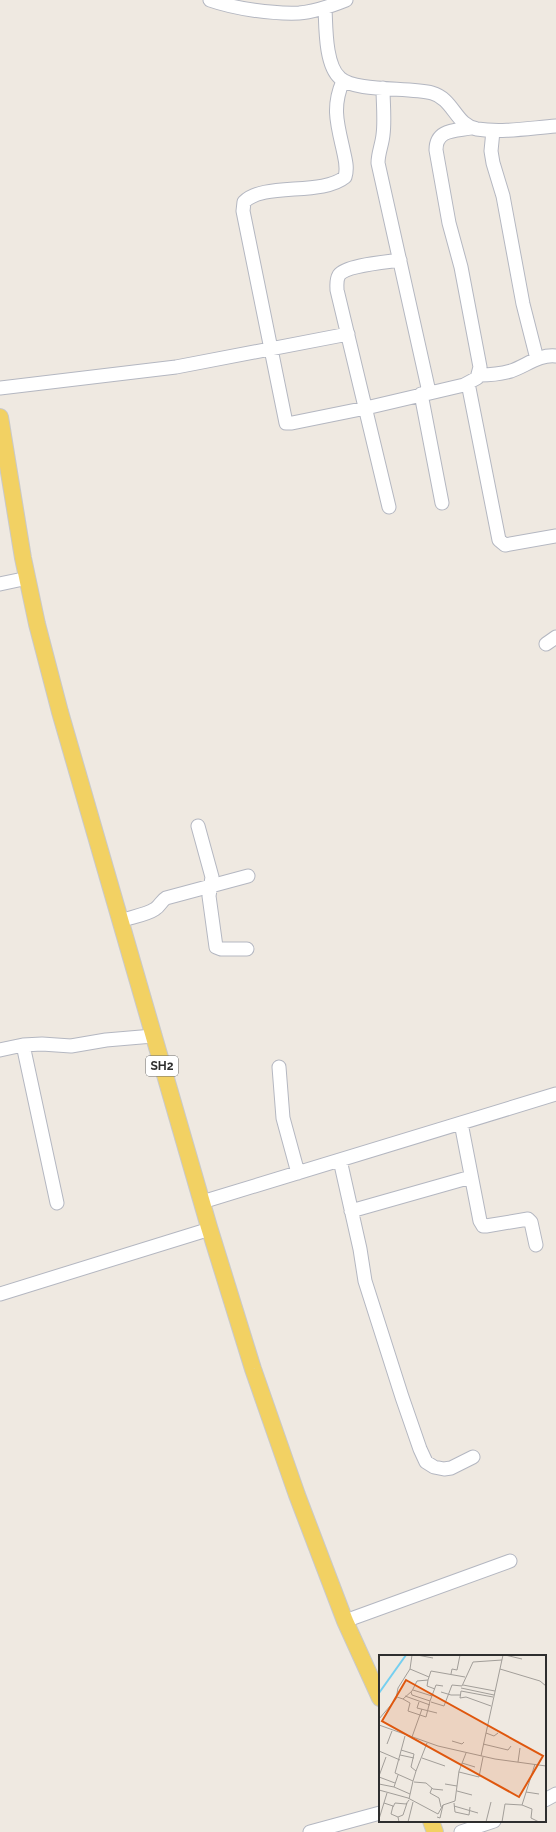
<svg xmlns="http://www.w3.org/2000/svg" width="556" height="1832" viewBox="0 0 556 1832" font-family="Raleway,sans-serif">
	<rect width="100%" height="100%" fill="#efe9e1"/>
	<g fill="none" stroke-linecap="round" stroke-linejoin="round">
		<g stroke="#b4b7c1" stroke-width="15">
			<path id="minor" d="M210 0C236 9 272 14 299 13 315 12 331 6 346 0
				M325 8C326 27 325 65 340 78 355 92 409 87 432 93 454 99 455 125 477 129 503 133 530 128 556 126
				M343 81C332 106 337 123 343 149 345 159 348 167 345 177 322 196 263 182 244 202L243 211 286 423H292L366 408 464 385 477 378 480 367 461 267 449 223 436 150C436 129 455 131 471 128
				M383 88C383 103 385 120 383 135 382 145 378 153 378 163L429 392
				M493 131 491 151 493 163 503 196 523 304 537 359
				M480 375C491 375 500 374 511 371 526 366 539 354 556 356
				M468 383 499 540 505 545 556 536
				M0 388 176 367 348 334
				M421 394 442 503
				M389 507 337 290C337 285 336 280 339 275 346 265 387 262 400 260
				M0 584 28 578
				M546 644 556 637
				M198 826 212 877 209 896 216 947 221 949H247
				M120 921C131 917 146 915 155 909 160 906 161 901 166 898L248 876
				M23 1045 57 1203
				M0 1050 23 1045 42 1044 71 1046 106 1040 153 1036
				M279 1067 283 1118 298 1173
				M461 1123 480 1221 483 1226H486L528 1219 531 1222 536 1245
				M340 1160 360 1249 365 1281 402 1397 420 1449 426 1462 434 1467 444 1469 451 1468 473 1457
				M202 1202 556 1094
				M351 1211 471 1177
				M0 1294 210 1229
				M345 1621 510 1561
				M545 1800 556 1794
				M310 1832 380 1813
				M461 1832 494 1821"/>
		</g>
		<g stroke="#c9c9c9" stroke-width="18">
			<path id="major" d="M0 417 23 558 37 624 60 712 209 1227 253 1369 297 1495 345 1621 380 1698
				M431 1821 435 1832"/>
		</g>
		<use href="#minor" stroke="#fff" stroke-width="13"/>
		<use href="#major" stroke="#f2d163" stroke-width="16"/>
	</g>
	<g text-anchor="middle" stroke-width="3" stroke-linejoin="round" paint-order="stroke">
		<rect fill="#fff" stroke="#6d6d6d" stroke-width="1" x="146" y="1056" width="32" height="20" rx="3"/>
		<g font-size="12" font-weight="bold" fill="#2e2e2e">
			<text x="162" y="1070">SH2</text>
		</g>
	</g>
	<g transform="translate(379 1655)">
		<rect width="167" height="167" fill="#efe9e1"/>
		<path fill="none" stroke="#75cff0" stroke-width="2" d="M0 38 27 0"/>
		<path fill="none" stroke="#a29e99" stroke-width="1" d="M38 0 54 3M126 0 143 4M31 14 50 22M121 14 161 26 167 31M72 19 73 14 78 15 81 0M49 25 48 31 56 34M84 30 116 36M82 33 115 40M34 35 53 41M82 36 81 43 87 42 112 51M82 36 114 42M62 37 72 40H82M26 41 51 50M18 42 24 44 33 36 38 26 49 25 52 16 86 22M24 44 31 48 29 56 47 62 51 46 33 40 32 37M51 46 57 30 64 31M40 47 38 53 58 58M52 47 65 51 73 30 83 31 94 7 123 5M0 64 17 44 19 33 31 14 33 0M0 70 59 91 116 104 167 111M107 78 115 81 119 78M26 81 16 118 34 126 30 144M33 82 43 54M73 86 83 89 85 87M8 89 13 76M104 89 129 95 132 91M22 95 35 99 32 112 37 116 34 126M0 96 21 105M21 100 35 103M102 101 124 0M43 103 66 111M139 107 141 93M83 108 96 112M156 109 143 150 153 154 152 163 160 167M37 116 48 88M80 117 100 122 104 102M19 120 15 132 31 139M0 121 7 102M0 122 16 128M35 127 47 128 54 134 64 135M0 129 15 132M66 129 78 131M53 133 51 138 60 143 62 152M0 135 29 143 59 159 64 150 76 146 80 116 87 98M78 136 93 140M147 137 160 139M5 148 14 151 12 159 19 162 20 167M75 148 76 157 90 160 91 152M75 151 99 158M14 152 16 148 27 149 30 145M19 162 24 160 28 148M58 162 61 163 64 150M0 164 8 138M29 167 34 147M107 167 112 147M123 167 126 149 143 150"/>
		<path fill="#df570e" fill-opacity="0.15" stroke="#df570e" stroke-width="2" d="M27 25 164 101 140 142 3 66Z"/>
		<rect width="167" height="167" fill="none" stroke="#2e2e2e" stroke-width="2"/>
	</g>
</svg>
